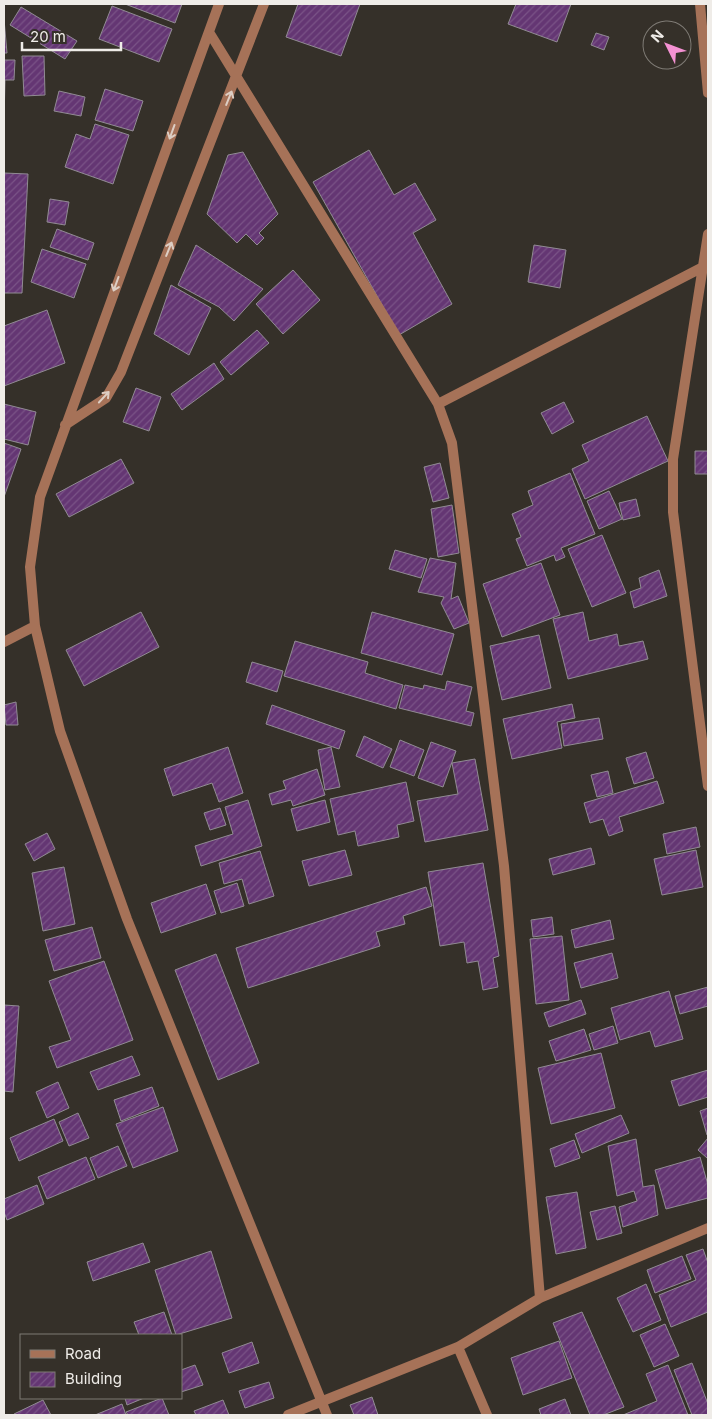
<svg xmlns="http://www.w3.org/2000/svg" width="712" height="1419" viewBox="0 0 712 1419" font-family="Inter,sans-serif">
	<defs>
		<pattern id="building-hatch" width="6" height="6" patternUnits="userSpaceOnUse" patternTransform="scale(1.25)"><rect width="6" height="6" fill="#643673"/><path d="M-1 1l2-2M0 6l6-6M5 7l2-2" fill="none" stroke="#7a5387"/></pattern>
	</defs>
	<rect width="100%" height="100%" fill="#353029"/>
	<path fill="url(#building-hatch)" stroke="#918b93" d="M125 4H182L175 23Z
		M298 4H360L341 56 286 37Z
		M516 4H571L557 42 508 24Z
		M112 6 172 29 159 62 99 39Z
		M21 7 77 41 65 59 10 25Z
		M4 19 7 53H4Z
		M596 33 609 37 604 50 591 45Z
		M22 56H44L45 95 24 96Z
		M4 60H15L14 80H5L4 122Z
		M105 89 143 101 133 131 95 120Z
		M59 91 85 97 81 116 54 111Z
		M95 124 129 135 113 184 65 167 76 134 90 139Z
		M369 150 394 195 415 183 436 220 413 233 452 304 399 335 313 182Z
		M243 152 278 214 259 233 264 238 257 245 246 234 237 243 207 214 228 155Z
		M4 173 28 174 22 293H4Z
		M50 199 69 202 65 225 47 222Z
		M57 229 94 243 88 260 50 247Z
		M196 245 263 289 234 321 219 307 178 285Z
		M534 245 566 250 560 288 528 282Z
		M42 249 86 264 74 298 31 282Z
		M293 270 320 300 283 334 256 304Z
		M171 285 211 308 189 355 154 334Z
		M47 310 65 363 4 386V326Z
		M257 330 269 343 231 375 220 362Z
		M214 363 224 379 182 410 171 394Z
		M136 388 161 397 149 431 123 422Z
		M564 402 574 422 552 434 541 413Z
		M4 404 36 412 28 445 4 439Z
		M647 416 668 461 585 499 572 469 589 461 582 445Z
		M4 443 21 449 4 497Z
		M695 451H708V474H695Z
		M121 459 134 483 69 517 56 494Z
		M440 463 449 498 433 502 424 467Z
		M570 473 595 534 561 548 565 557 556 561 554 555 527 566 516 539 521 537 512 514 533 505 528 491Z
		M609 491 622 519 599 529 587 501Z
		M636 499 640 516 623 520 619 503Z
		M452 505 459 553 438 557 431 509Z
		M602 535 626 593 592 607 568 549Z
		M395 550 427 559 421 578 389 569Z
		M430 558 456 563 451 599 458 596 469 623 454 629 441 603 444 597 418 592Z
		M541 563 560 615 502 637 483 584Z
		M659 570 667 596 634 608 630 592 641 588 639 578Z
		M141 612 159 647 84 686 66 650Z
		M372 612 454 634 442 675 361 653Z
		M583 612 589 641 617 634 619 646 643 641 648 659 568 679 553 619Z
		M539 635 551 688 502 700 490 646Z
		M295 641 368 662 365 673 403 685 396 709 284 676Z
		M252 662 283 671 277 692 246 682Z
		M447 681 472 687 466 711 474 713 471 726 399 708 405 685 423 689 424 685 445 690Z
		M16 702 18 725H6L4 705Z
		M572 704 575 718 557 722 562 748 512 759 503 719Z
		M272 705 345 731 339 749 266 724Z
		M599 718 603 739 564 746 561 724Z
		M364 736 392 749 383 768 356 756Z
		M400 740 424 750 414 776 390 767Z
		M431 742 456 751 443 787 418 778Z
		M228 747 243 793 219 802 212 783 173 796 164 769Z
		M331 747 340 787 325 790 318 750Z
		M646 752 654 778 634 784 626 758Z
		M475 759 488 830 425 842 417 801 458 794 452 763Z
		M317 769 325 795 293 806 291 800 272 805 269 794 286 789 283 781Z
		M608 771 613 793 597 797 591 775Z
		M657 781 664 803 619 817 623 831 609 836 603 819 590 823 584 803Z
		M406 782 414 821 397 825 399 837 358 846 355 831 338 835 330 799Z
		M248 800 262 846 201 866 195 846 233 834 225 807Z
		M325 800 330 822 297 831 291 809Z
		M220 808 226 825 210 830 204 813Z
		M696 827 700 847 667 854 663 834Z
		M47 833 55 849 34 861 25 844Z
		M591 848 595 864 553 875 549 859Z
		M345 850 352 875 309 886 302 861Z
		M696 850 703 887 662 895 654 859Z
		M260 851 274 896 249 904 242 879 224 884 219 863Z
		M483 863 499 956 493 958 498 987 483 990 478 961 467 963 464 942 440 946 428 872Z
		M64 867 75 924 43 931 32 873Z
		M237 883 244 906 221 913 214 891Z
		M206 884 216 914 161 933 151 903Z
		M426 887 432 906 403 916 405 924 376 932 380 946 248 988 236 948Z
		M552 917 554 934 533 937 531 920Z
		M610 920 614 939 575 948 571 930Z
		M92 927 101 958 54 971 45 940Z
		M562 936 569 1000 536 1004 530 939Z
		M612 953 618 978 581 988 574 963Z
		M216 954 259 1063 218 1080 175 970Z
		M104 961 133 1040 57 1068 49 1047 71 1040 49 981Z
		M708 987V1006L680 1014 675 996Z
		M669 991 683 1039 655 1047 650 1031 620 1040 611 1008Z
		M581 1000 586 1014 549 1027 544 1013Z
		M4 1005 19 1006 13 1092 4 1091Z
		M613 1026 618 1043 594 1050 589 1034Z
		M584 1029 591 1050 556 1061 549 1041Z
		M601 1053 615 1108 551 1124 538 1068Z
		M132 1056 140 1075 98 1090 90 1072Z
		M708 1070V1097L679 1106 671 1081Z
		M58 1082 69 1108 47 1118 36 1092Z
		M152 1087 159 1106 121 1121 114 1100Z
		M163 1107 178 1151 133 1168 116 1124Z
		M708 1108V1135H707L700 1111Z
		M78 1113 89 1138 69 1146 59 1122Z
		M621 1115 629 1133 582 1153 575 1134Z
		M54 1119 63 1141 19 1161 10 1138Z
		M708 1138V1157L707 1158 698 1150Z
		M636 1139 643 1187 654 1185 658 1215 623 1227 619 1207 637 1201 634 1191 617 1196 608 1146Z
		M574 1140 580 1158 555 1167 550 1149Z
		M118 1146 127 1166 98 1178 90 1158Z
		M86 1157 95 1179 47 1199 38 1177Z
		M700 1157 708 1185V1198L666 1209 655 1170Z
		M37 1185 44 1204 7 1220 4 1212V1199Z
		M577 1192 586 1248 556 1254 546 1197Z
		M615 1206 622 1233 597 1240 590 1212Z
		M143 1243 150 1262 93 1281 87 1262Z
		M703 1249 708 1263V1312L671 1327 659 1295 696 1280 686 1255Z
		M211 1251 232 1318 176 1335 155 1270Z
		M682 1256 691 1279 655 1293 647 1270Z
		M646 1284 661 1320 633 1332 617 1298Z
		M164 1312 172 1335H139L134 1322Z
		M582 1312 624 1407 603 1415H590L553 1323Z
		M665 1324 679 1356 654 1367 640 1335Z
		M559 1341 572 1378 523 1395 511 1358Z
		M252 1342 259 1363 229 1373 222 1353Z
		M692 1363 708 1404V1415H692L674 1370Z
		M195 1365 203 1385 181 1392V1370Z
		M668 1365 688 1415H623L657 1401 646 1374Z
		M269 1382 274 1398 245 1408 239 1391Z
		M372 1397 378 1415H354L350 1405Z
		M125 1398H144L127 1405Z
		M162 1398 169 1415H128L126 1412Z
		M565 1399 571 1415H541L539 1409Z
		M43 1400 51 1415H15L14 1414Z
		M223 1400 229 1415H196L194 1411Z
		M122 1404 126 1415H95Z"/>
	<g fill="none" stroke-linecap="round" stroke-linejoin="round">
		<path stroke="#a67258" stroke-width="10" d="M219 4 40 497 30 567 35 626 60 731 127 919 327 1415
			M700 4 708 93
			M209 32 438 404 452 443 504 866 540 1298
			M708 234 673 459V512L708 786
			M438 404 703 267
			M65 425 106 398 121 372 264 4
			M4 642 35 626
			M458 1347 487 1415
			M288 1415 458 1347 540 1298 708 1228"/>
	</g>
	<defs><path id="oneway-shaft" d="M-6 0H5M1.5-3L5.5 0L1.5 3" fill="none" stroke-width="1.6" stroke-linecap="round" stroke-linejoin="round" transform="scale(1.25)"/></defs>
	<g stroke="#ddcec4">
		<use href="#oneway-shaft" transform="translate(229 98) rotate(-68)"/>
		<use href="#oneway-shaft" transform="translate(172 132) rotate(110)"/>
		<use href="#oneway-shaft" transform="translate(169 249) rotate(-68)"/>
		<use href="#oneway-shaft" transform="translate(116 284) rotate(110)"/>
		<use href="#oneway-shaft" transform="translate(104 397) rotate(-47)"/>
	</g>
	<rect width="712" height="1419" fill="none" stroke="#efece8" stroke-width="10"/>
	<rect x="20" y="1334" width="162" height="65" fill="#353029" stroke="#7f7b75"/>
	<rect x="30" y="1350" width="25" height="8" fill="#a67258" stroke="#7f7b75"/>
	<text x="65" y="1359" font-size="15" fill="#efece8">Road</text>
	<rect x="30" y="1372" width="25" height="15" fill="url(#building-hatch)" stroke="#7f7b75"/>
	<text x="65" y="1384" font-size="15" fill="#efece8">Building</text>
	<g transform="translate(667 45) rotate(312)"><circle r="24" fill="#353029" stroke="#7f7b75"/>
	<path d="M0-4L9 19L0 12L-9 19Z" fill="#f491d3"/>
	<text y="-8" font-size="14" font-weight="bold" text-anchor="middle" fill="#efece8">N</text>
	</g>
	<path d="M22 42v8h99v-8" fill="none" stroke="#efece8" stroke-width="2.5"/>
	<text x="30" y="42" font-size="15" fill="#efece8" stroke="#353029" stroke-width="4" paint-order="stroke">20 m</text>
</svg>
